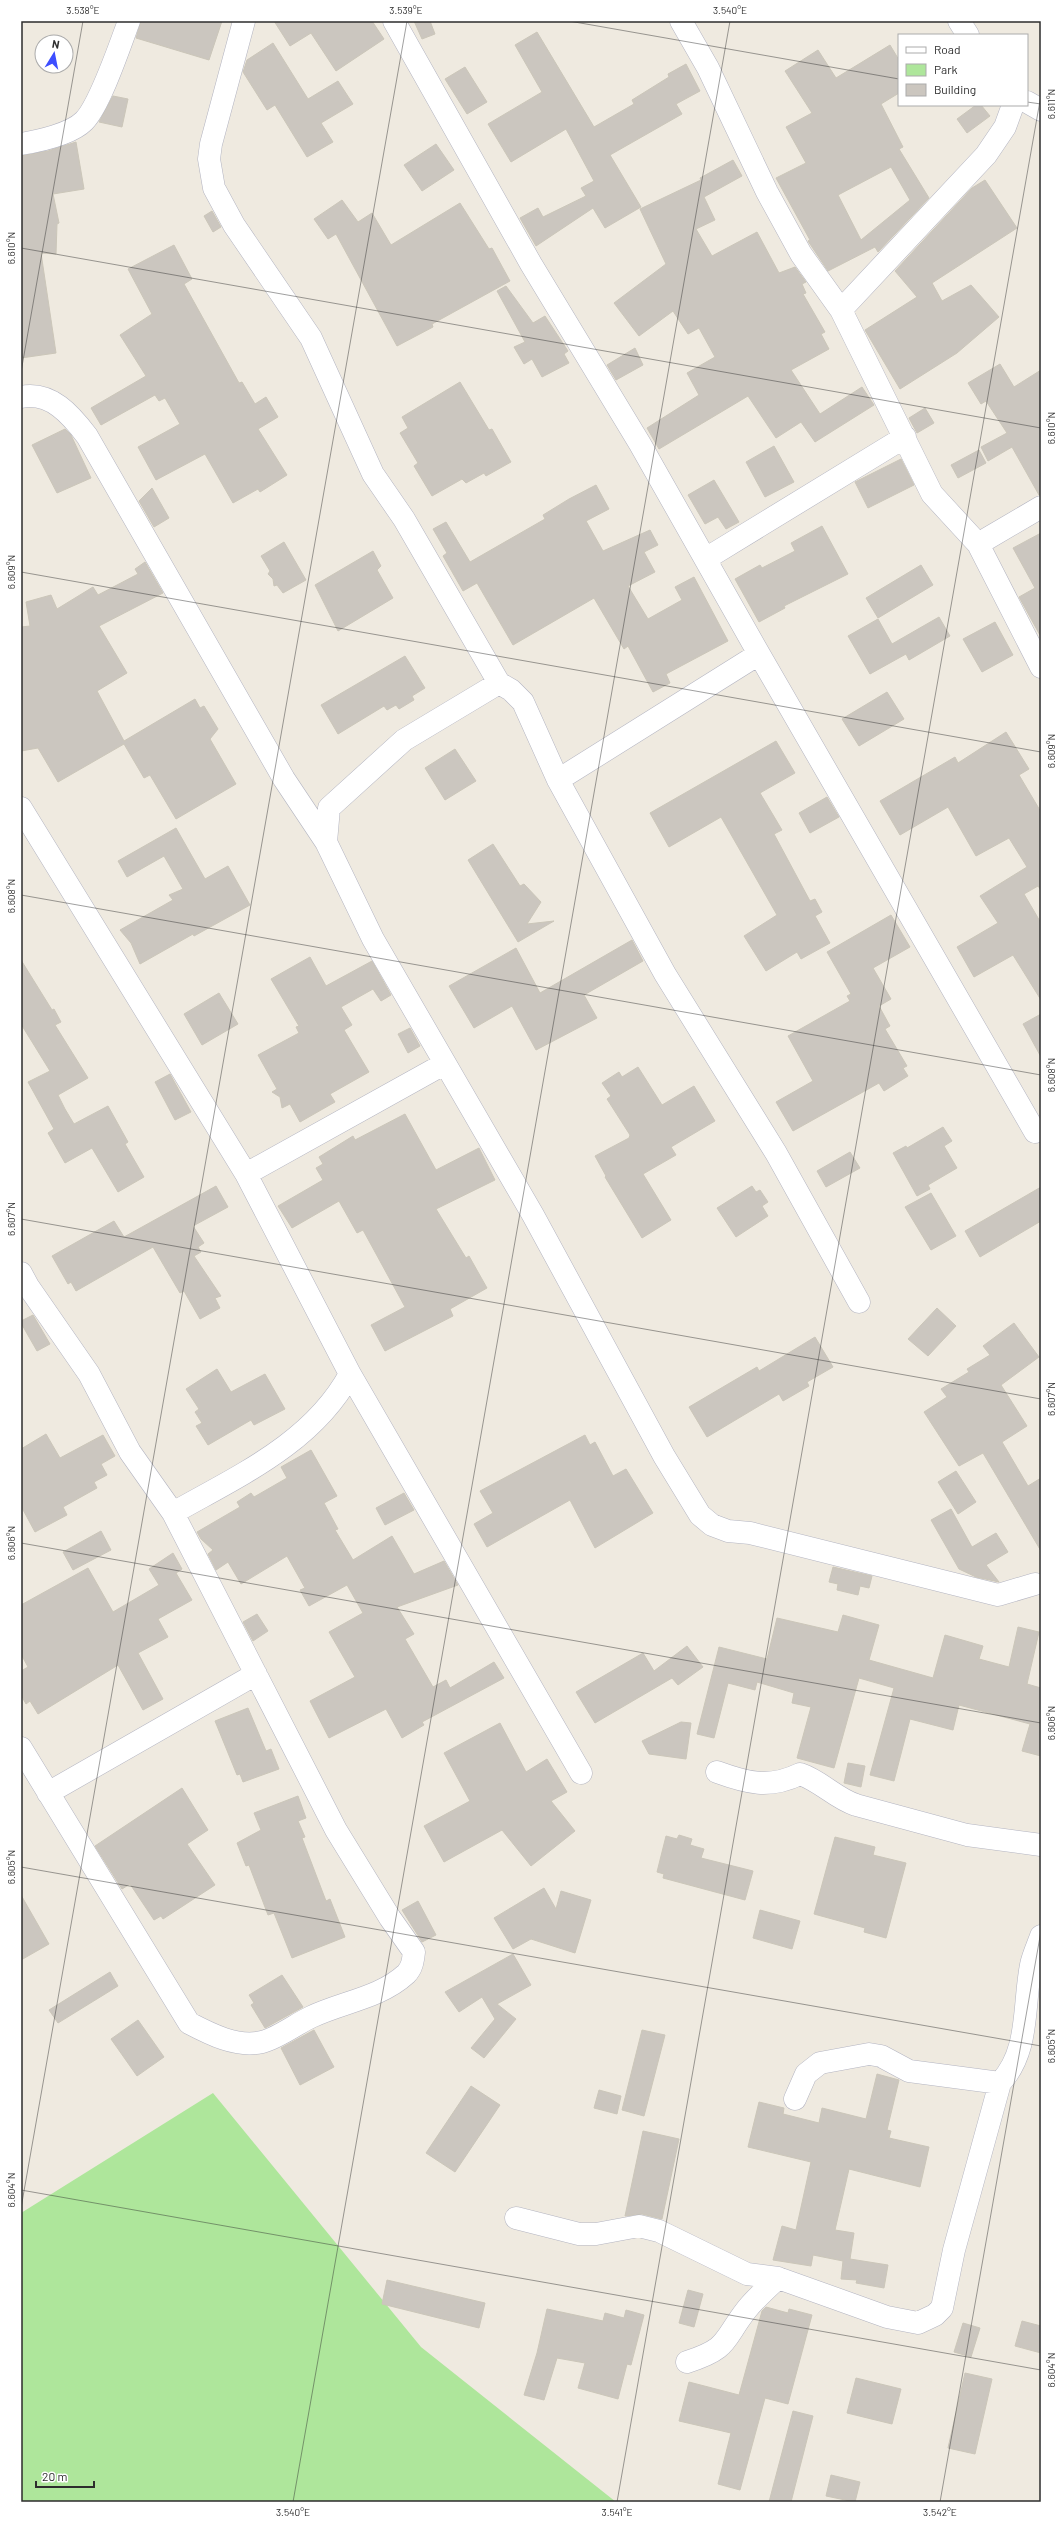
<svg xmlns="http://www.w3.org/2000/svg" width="1062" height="2523" viewBox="0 0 1062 2523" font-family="Barlow,sans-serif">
	<rect width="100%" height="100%" fill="#efeae0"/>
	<path fill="#aee69b" d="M213 2093 421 2347 616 2502H21V2213Z"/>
	<path fill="#cbc6bf" stroke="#cbc6b9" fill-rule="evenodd" d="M141 21H222L209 60 136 38Z
		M274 21H372L384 39 336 71 311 33 290 46Z
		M414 21H430L435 34 422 39Z
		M537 32 594 127 634 104 632 100 669 77 668 74 686 64 700 91 676 104 682 114 610 155 641 207 605 228 593 208 536 246 520 218 538 208 543 217 586 196 581 188 594 181 566 129 511 162 488 124 542 92 515 45Z
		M273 43 308 99 338 81 353 104 321 123 333 142 307 157 275 105 267 110 243 72 247 60Z
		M890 45 899 60V93L881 104 903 147 899 149 929 198 878 252 875 247 828 271 808 241 810 240 776 178 806 163 786 127 812 113 785 71 818 50 836 78ZM891 167 910 200 861 240 838 195Z
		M465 67 487 102 467 114 445 79Z
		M113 96 128 99 122 127 99 122Z
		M976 105H981L990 116 967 133 957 119Z
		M76 142 84 189 53 194 59 223 57 224 56 254 41 253 56 353 21 358V156L48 151Z
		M436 144 454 170 422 191 404 165Z
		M733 160 742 176 704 197 715 220 696 229 712 256 757 232 779 273 795 267 806 282 802 284 806 293 803 294 825 332 821 334 829 349 791 370 820 414 862 387 874 405 815 442 801 422 776 438 748 396 659 449 647 428 699 395 687 373 715 357 699 328 688 334 673 311 639 336 614 303 666 264 640 209 701 180 700 178Z
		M985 180 1017 228 932 283 942 301 971 285 999 317 957 353 900 389 865 330 917 297 895 271 972 188Z
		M342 200 358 222 372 213 391 245 460 203 489 249 492 248 510 281 432 324 433 327 397 346 336 234 328 239 314 219Z
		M212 211 221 227 213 232 204 216Z
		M174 245 192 279 184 284 239 383 242 382 255 404 266 397 278 417 258 429 287 475 260 492 258 489 233 503 205 454 156 480 138 447 180 424 165 398 159 401 155 395 101 425 91 408 146 376 120 335 152 314 128 269Z
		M506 286 533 323 545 316 568 351 564 354 569 363 542 377 532 359 524 364 514 347 525 342 497 291Z
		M635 348 643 365 616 380 607 365Z
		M1000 364 1014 387 1041 370V495H1039L1012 447 988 461 981 447 1007 433 986 401 981 404 968 383Z
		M460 382 489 430 492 429 511 462 486 476 484 473 466 483 462 479 432 496 414 466 418 463 400 433 408 428 402 417Z
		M925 408 934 423 917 433 909 418Z
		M65 429 71 435 91 478 57 493 32 445Z
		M774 446 794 482 765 497 746 462Z
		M979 450 986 463 958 478 951 465Z
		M901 459 914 485 868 508 855 482Z
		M714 480 739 522 726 529 718 517 705 524 688 495Z
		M596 485 609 509 586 521 603 551 650 530 658 545 644 552 655 572 628 586 648 619 682 600 675 587 694 577 728 641 666 674 670 683 653 692 628 646 624 649 594 598 513 645 477 583 463 591 443 556 447 553 433 529 446 522 470 562 545 519 543 515 569 499Z
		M152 488 169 518 154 527 139 501Z
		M822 526 848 574 784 606 785 608 759 622 735 579 760 565 762 568 795 551 791 543Z
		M1041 533V637L1019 597 1035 588 1013 548Z
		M284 542 306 580 283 593 277 585 274 586 273 579 268 574 270 571 261 556Z
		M373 551 381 566 377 570 393 598 338 631 315 585Z
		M145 562 163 593 99 626 127 673 97 691 124 741 195 699 200 708 204 706 218 729 210 739 236 784 176 819 150 775 144 778 124 744 58 782 38 748 21 751V627L30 626 26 602 51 595 57 609 93 587 98 595 138 574 135 569Z
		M921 565 933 585 878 618 866 598Z
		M939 617 950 636 909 660 906 654 870 674 848 636 878 619 892 644Z
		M995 622 1013 655 982 672 963 639Z
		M405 656 425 688 412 696 414 700 399 709 396 705 387 710 384 706 338 734 321 705Z
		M887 692 904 719 859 746 842 719Z
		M1006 732 1029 769 1019 775 1041 812V890L1038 886 1024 894 1041 923V1000L1013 955 974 977 957 947 998 923 980 896 1027 867 1009 838 976 856 948 807 900 835 880 801 955 757 958 763Z
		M776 741 795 773 760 793 782 830 774 834 781 847 810 901 815 899 822 912 815 916 830 943 801 959 797 952 766 971 744 936 777 915 721 817 669 847 650 813Z
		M455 749 476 781 445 800 425 768Z
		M827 797 839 817 810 833 799 813Z
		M176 828 205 879 228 866 250 905 194 936 193 934 140 964 131 943 120 930 173 900 169 895 183 889 164 856 127 877 118 861Z
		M493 844 520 886 524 884 541 902 527 924 554 921 518 942 468 860Z
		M891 915 910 947 873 968 891 999 879 1006 890 1026 885 1029 907 1066 903 1068 908 1076 884 1091 879 1083 793 1131 776 1102 813 1081 788 1036 850 1001 847 996 851 994 827 952Z
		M632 940 643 961 584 995 597 1018 536 1050 512 1006 474 1028 449 986 516 948 540 993Z
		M310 957 326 986 372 961 391 995 381 1001 373 989 341 1007 352 1025 344 1030 369 1072 330 1094 335 1102 300 1122 290 1104 282 1108 280 1097 272 1092 277 1089 258 1055 299 1033 296 1027 299 1026 271 979Z
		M21 960 52 1010 54 1009 61 1022 55 1025 88 1078 58 1095 65 1109 74 1124 108 1106 128 1142 125 1144 144 1177 118 1192 92 1148 65 1163 48 1133 54 1129 28 1082 50 1071 21 1024Z
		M219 993 238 1024 202 1045 184 1014Z
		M1041 1014V1057L1023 1024Z
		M410 1028 420 1046 408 1053 398 1034Z
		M638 1067 662 1105 694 1086 715 1121 671 1147 676 1155 643 1174 671 1220 642 1238 605 1177 606 1176 595 1156 629 1138 630 1135 607 1099 611 1096 602 1083 619 1072 622 1077Z
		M170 1074 191 1112 175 1120 155 1082Z
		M405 1114 436 1170 479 1148 495 1180 436 1209 466 1258 469 1256 487 1288 450 1309 453 1316 385 1351 371 1325 405 1307 363 1230 357 1233 339 1201 292 1228 278 1206 323 1180 316 1168 323 1164 319 1157 353 1136 355 1140Z
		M943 1127 952 1141 944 1146 957 1168 928 1185 930 1189 917 1196 893 1153 906 1146 907 1148Z
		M850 1152 860 1168 826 1187 817 1171Z
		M216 1186 228 1207 193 1226 204 1243 198 1247 201 1252 194 1256 221 1296 215 1298 220 1308 200 1319 184 1291 180 1293 153 1247 76 1291 71 1282 68 1284 52 1256 114 1221 124 1237Z
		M752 1186 756 1192 760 1190 768 1202 762 1206 768 1216 736 1237 717 1208Z
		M1041 1187V1221L980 1257 965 1231Z
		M931 1193 956 1236 931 1250 905 1207Z
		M937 1308 956 1326 928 1356 908 1339Z
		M33 1315 50 1344 37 1351 21 1323V1321Z
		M1014 1323 1039 1357 1001 1385 1027 1426 1002 1442 1028 1486 1041 1478V1551L983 1453 959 1466 924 1412 947 1397 941 1389 969 1372 967 1369 990 1355 983 1346Z
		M815 1337 833 1367 807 1382 809 1386 783 1401 779 1394 707 1437 689 1407 757 1367 759 1371Z
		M217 1369 231 1392 265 1374 285 1409 254 1425 251 1420 208 1445 196 1426 202 1423 195 1412 199 1409 186 1389Z
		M46 1434 60 1458 103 1435 115 1456 101 1464 107 1475 94 1482 97 1488 63 1507 67 1515 35 1532 21 1506V1449Z
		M585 1435 590 1445 595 1442 613 1476 626 1469 653 1513 595 1548 570 1500 487 1547 474 1524 493 1513 480 1491Z
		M311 1450 337 1496 324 1503 338 1529 335 1530 353 1560 392 1536 414 1574 444 1561 458 1585 397 1607 414 1634 405 1639 433 1687 446 1680 450 1688 494 1662 504 1678 422 1722 424 1725 402 1738 386 1709 329 1738 310 1701 355 1677 329 1632 363 1613 347 1585 309 1606 300 1590 305 1588 287 1556 241 1584 228 1562 216 1570 208 1554 213 1550 201 1539 197 1532 240 1507 237 1502 251 1493 254 1497 287 1478 281 1467Z
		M956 1471 976 1502 958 1514 938 1482Z
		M404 1493 414 1510 385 1525 376 1508Z
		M951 1509 972 1547 996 1533 1008 1552 986 1565 999 1582 976 1577 959 1569 931 1520Z
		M101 1531 111 1550 73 1570 63 1552Z
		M173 1553 182 1569 176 1573 192 1600 158 1619 168 1637 138 1653 163 1699 143 1710 118 1665 38 1714 30 1701 26 1704 21 1695V1671L28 1667 21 1654V1605L88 1568 113 1612 159 1585 149 1569Z
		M833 1567 872 1576 869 1588 860 1586 858 1595 837 1590 838 1584 829 1582Z
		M257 1614 268 1631 253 1641 243 1622Z
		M843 1615 879 1625 869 1660 933 1678 945 1635 983 1646 979 1659 1009 1667 1018 1627 1039 1632 1027 1684 1041 1688V1756L1022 1751 1030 1724 959 1705 953 1730 910 1719 894 1781 870 1775 894 1688 859 1678 834 1768 797 1758 811 1707 792 1703 794 1693 757 1682 755 1690 728 1683 714 1738 697 1734 719 1647 767 1659 777 1618 838 1632Z
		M687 1646 703 1667 678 1685 672 1678 595 1723 576 1692 643 1653 654 1671Z
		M248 1708 266 1751 271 1749 279 1769 243 1782 240 1774 237 1775 215 1721Z
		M681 1722 691 1723 686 1759 649 1754 642 1741Z
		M500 1723 526 1772 547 1759 567 1792 551 1801 575 1831 531 1866 502 1830 444 1862 424 1826 470 1801 444 1753Z
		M848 1763 865 1766 861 1787 844 1783Z
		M182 1788 208 1830 187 1844 215 1885 163 1919 161 1916 154 1920 130 1884 122 1889 95 1846Z
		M298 1796 306 1818 298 1821 305 1837 302 1838 326 1901 330 1899 345 1937 292 1958 274 1913 268 1915 249 1865 246 1866 237 1843 261 1830 254 1813Z
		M679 1835 692 1839 690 1845 704 1849 701 1858 753 1871 745 1900 663 1878 664 1874 657 1872 666 1836 677 1839Z
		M835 1837 875 1847 873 1855 906 1863 886 1938 864 1932 865 1928 814 1914Z
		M544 1888 556 1909 561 1891 591 1900 575 1953 531 1939 513 1949 494 1918Z
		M21 1895 49 1944 21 1960Z
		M418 1901 436 1935 422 1942 402 1910Z
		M760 1910 800 1921 792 1949 753 1938Z
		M513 1954 531 1985 497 2004 516 2019 484 2058 471 2048 495 2019 482 1997 459 2012 445 1992Z
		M110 1972 118 1986 58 2023 49 2010Z
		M282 1975 303 2007 265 2028 251 2005 254 2003 249 1995Z
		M138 2020 164 2057 137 2076 111 2039Z
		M314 2030 334 2067 300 2085 281 2048Z
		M642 2030 665 2035 644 2116 622 2110Z
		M877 2074 899 2080 887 2130 891 2131 889 2138 929 2147 920 2187 849 2169 835 2230 854 2233 850 2259 888 2265 884 2288 856 2283 857 2280 841 2279 843 2261 813 2255 811 2266 773 2260 782 2226 796 2230 811 2162 748 2147 759 2102 784 2108 783 2114 819 2123 822 2108 866 2119Z
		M471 2086 500 2105 455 2172 426 2153Z
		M599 2090 621 2096 617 2114 594 2108Z
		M643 2131 679 2139 662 2219 642 2214 625 2216Z
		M387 2280 485 2303 479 2328 382 2304Z
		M688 2290 703 2294 694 2327 679 2323Z
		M766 2307 788 2313 789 2309 812 2315 788 2404 765 2398 740 2490 718 2484 731 2433 679 2421 689 2382 739 2395 762 2311Z
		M547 2309 603 2321 605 2313 624 2318 626 2310 644 2315 631 2365 627 2364 618 2399 578 2388 585 2363 557 2358 544 2400 524 2395 537 2353Z
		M1022 2321 1041 2326V2353L1015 2346Z
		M963 2323 980 2328 971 2357 954 2352Z
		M965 2373 992 2379 975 2454 948 2448Z
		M856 2378 901 2389 892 2424 847 2413Z
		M793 2411 813 2416 791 2502H769Z
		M831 2475 860 2482 855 2502 826 2496Z"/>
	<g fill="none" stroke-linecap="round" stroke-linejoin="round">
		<g stroke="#b3b4c1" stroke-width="23">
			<path id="street" d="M244 21 211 144 209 159 214 188 234 225 311 338 373 474 404 519 499 683 511 690 523 702 558 780 665 974 776 1153 859 1302
				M394 21 531 264 640 444 759 654 1035 1132
				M681 21 708 68 767 192 801 254 841 310 932 494 978 544 1041 667
				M21 144C39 141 71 134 84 121 100 105 120 45 129 21
				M841 310 986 155 1005 127 1013 105
				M21 397C51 391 71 415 87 436L284 779 326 842 373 939 533 1215 664 1456 700 1515 712 1525 728 1531 750 1533 998 1595 1035 1584
				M978 544 1041 507
				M707 558 905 437
				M558 780 759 654
				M21 808 246 1174 350 1374 581 1773
				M326 842 329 808 404 740 499 683
				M246 1174 444 1064
				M21 1273 28 1286 89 1374 130 1452 173 1513 336 1830 390 1918 414 1952C413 1961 412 1968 406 1974 380 1998 342 2002 311 2017 296 2024 278 2038 262 2042 237 2048 210 2034 189 2023L21 1748
				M173 1513C238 1476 313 1443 350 1374
				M717 1772C747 1783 769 1789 800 1774 821 1781 835 1798 856 1805L967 1835 1041 1845
				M48 1793 256 1674
				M795 2099 806 2074 820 2063 869 2054 881 2056 909 2071 1000 2083
				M516 2218 579 2234H596L639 2226 659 2231 747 2274 778 2278 887 2317 918 2323 935 2315 942 2308 954 2250 1000 2083C1030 2051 1023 2006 1031 1965 1033 1955 1038 1945 1041 1936
				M687 2362C730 2348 722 2341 747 2309 756 2298 767 2288 778 2278"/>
		</g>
		<g stroke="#b3b4c1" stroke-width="23">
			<path id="secondary" d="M959 21 968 35
				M1027 102 1041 110"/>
		</g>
		<use href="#street" stroke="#fff" stroke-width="22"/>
		<use href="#secondary" stroke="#fff" stroke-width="22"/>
	</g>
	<path fill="none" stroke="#2d2d2d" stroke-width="1" stroke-opacity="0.45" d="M569 21 899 79M1027 102 1041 104M21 248 1041 428M21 372 83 21M21 572 1041 752M21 895 1041 1075M21 1219 1041 1399M21 1543 1041 1723M21 1867 1041 2046M21 2190 1041 2370M21 2208 407 21M293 2502 730 21M617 2502 1041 95M940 2502 1041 1931"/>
	<rect width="1062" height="2523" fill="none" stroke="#ffffff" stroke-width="44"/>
	<rect x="898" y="34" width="130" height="72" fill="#ffffff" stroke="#ababab"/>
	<rect x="906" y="47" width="20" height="6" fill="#ffffff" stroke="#ababab"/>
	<text x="934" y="54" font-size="12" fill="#2d2d2d">Road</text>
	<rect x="906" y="64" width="20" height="12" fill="#aee69b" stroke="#ababab"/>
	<text x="934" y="74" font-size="12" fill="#2d2d2d">Park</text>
	<rect x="906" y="84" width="20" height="12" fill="#cbc6bf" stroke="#ababab"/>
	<text x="934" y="94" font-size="12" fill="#2d2d2d">Building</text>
	<g transform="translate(54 54) rotate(10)"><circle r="19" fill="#ffffff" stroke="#ababab"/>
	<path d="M0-3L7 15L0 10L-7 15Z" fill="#3d4eff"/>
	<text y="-6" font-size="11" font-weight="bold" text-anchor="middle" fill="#2d2d2d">N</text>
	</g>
	<path d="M36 2481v6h58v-6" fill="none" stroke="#2d2d2d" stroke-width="2"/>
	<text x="42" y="2481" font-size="12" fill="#2d2d2d" stroke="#ffffff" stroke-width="3" paint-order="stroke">20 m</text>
	<rect x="22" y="22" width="1018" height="2479" fill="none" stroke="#2d2d2d" stroke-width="1.5"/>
	<g font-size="10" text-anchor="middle" fill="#2d2d2d">
		<text x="83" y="14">3.538°E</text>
		<text x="406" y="14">3.539°E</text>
		<text x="730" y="14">3.540°E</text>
		<text transform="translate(1051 104) rotate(-90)" y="4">6.611°N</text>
		<text transform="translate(11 248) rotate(-90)" y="4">6.610°N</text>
		<text transform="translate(1051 428) rotate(-90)" y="4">6.610°N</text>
		<text transform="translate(11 572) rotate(-90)" y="4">6.609°N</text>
		<text transform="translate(1051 751) rotate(-90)" y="4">6.609°N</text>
		<text transform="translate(11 896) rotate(-90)" y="4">6.608°N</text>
		<text transform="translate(1051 1075) rotate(-90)" y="4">6.608°N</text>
		<text transform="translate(11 1219) rotate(-90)" y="4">6.607°N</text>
		<text transform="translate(1051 1399) rotate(-90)" y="4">6.607°N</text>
		<text transform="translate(11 1543) rotate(-90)" y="4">6.606°N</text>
		<text transform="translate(1051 1723) rotate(-90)" y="4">6.606°N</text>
		<text transform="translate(11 1867) rotate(-90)" y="4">6.605°N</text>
		<text transform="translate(1051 2046) rotate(-90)" y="4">6.605°N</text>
		<text transform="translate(11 2190) rotate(-90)" y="4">6.604°N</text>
		<text transform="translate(1051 2370) rotate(-90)" y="4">6.604°N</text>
		<text x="293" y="2516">3.540°E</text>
		<text x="617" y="2516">3.541°E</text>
		<text x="940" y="2516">3.542°E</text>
	</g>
</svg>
